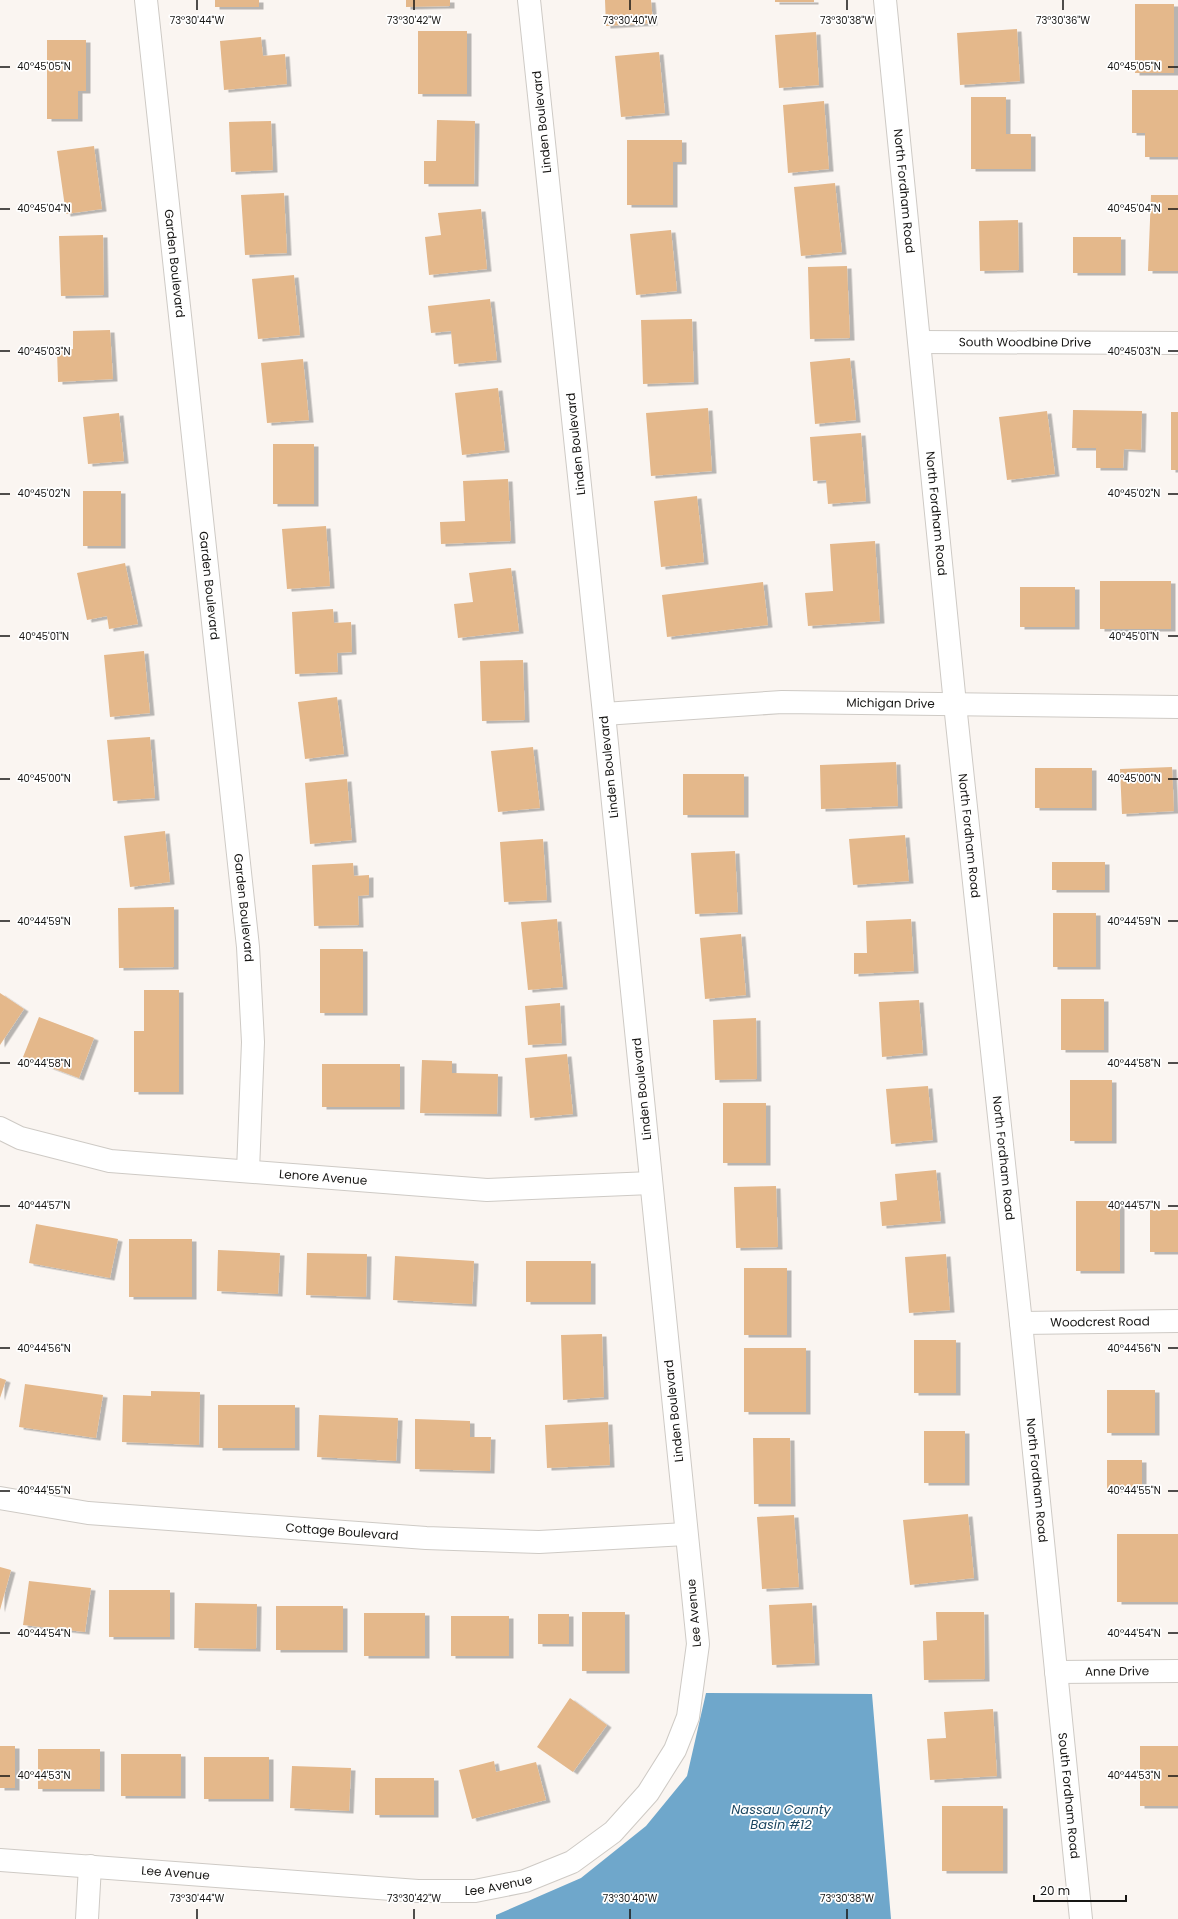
<svg xmlns="http://www.w3.org/2000/svg" width="1178" height="1919" viewBox="0 0 1178 1919" font-family="Poppins,sans-serif">
	<defs>
		<filter id="shadow"><feDropShadow dx="4.5" dy="2.5" stdDeviation="0" flood-color="#0004"/></filter>
	</defs>
	<rect width="100%" height="100%" fill="#faf5f1"/>
	<path fill="#6fa7cb" d="M706 1693 872 1694 891 1919H496V1915L581 1878 646 1826 687 1776Z"/>
	<path fill="#e4b88b" filter="url(#shadow)" d="M215 0H259V7H215Z
		M406 0H450V6L406 7Z
		M605 0H651L653 23 606 26Z
		M775 0H814V2H775Z
		M1135 4H1174V73H1135Z
		M1017 29 1020 81 960 85 957 33Z
		M418 31H467V94H418Z
		M816 32 819 85 779 88 775 35Z
		M261 37 263 56 285 54 287 84 224 90 220 41Z
		M47 40H86V91H78V119H47Z
		M659 52 665 113 621 117 615 56Z
		M1132 90H1178V157H1145V133H1132Z
		M971 97H1006V134H1031V169H971Z
		M824 101 829 169 788 173 783 105Z
		M437 120 475 121 474 184H424V161H436Z
		M271 121 273 170 231 172 229 122Z
		M627 140H682V162H673V205H627Z
		M94 146 102 209 66 214 57 151Z
		M835 183 842 252 801 256 794 187Z
		M284 193 287 253 245 255 241 195Z
		M1151 195H1178V271H1148Z
		M481 209 487 269 429 275 425 237 441 235 438 213Z
		M1018 220 1019 270 980 271 979 221Z
		M671 230 677 291 636 295 630 234Z
		M103 235 104 295 61 296 59 236Z
		M1073 237H1121V273H1073Z
		M847 266 850 338 810 339 808 267Z
		M294 275 300 335 258 339 252 279Z
		M490 299 497 360 454 364 451 331 431 333 428 306Z
		M692 319 694 382 643 384 641 320Z
		M110 330 113 379 58 382 57 350 73 349V331Z
		M850 358 856 420 815 424 810 362Z
		M303 359 309 420 267 423 261 363Z
		M498 388 505 450 462 455 455 393Z
		M708 408 712 471 651 476 646 413Z
		M1073 410 1142 411 1141 450 1124 449 1123 468H1096V448H1072Z
		M1047 411 1055 474 1007 480 999 417Z
		M1171 412H1178V470H1171Z
		M119 413 124 461 88 464 83 417Z
		M861 433 866 501 828 504 826 480 813 481 810 437Z
		M273 444H314V504H273Z
		M508 479 511 541 441 544 440 522 465 521 463 481Z
		M83 491H121V546H83Z
		M697 496 704 562 661 567 654 501Z
		M326 526 330 586 287 589 282 529Z
		M875 541 880 621 808 626 805 593 833 591 830 544Z
		M125 563 138 624 109 629 107 616 87 620 77 573Z
		M511 568 519 631 458 638 454 604 473 602 469 573Z
		M1100 581H1171V629H1100Z
		M763 582 768 625 667 637 662 595Z
		M1020 587H1075V627H1020Z
		M333 609 334 623 351 622 352 652 337 653 338 672 295 674 292 612Z
		M144 651 150 713 110 717 104 655Z
		M523 660 525 720 482 721 480 661Z
		M337 697 344 754 305 759 298 702Z
		M150 737 155 798 113 801 107 740Z
		M533 747 540 808 498 812 491 751Z
		M896 762 898 806 821 809 820 765Z
		M1172 767 1174 811 1122 814 1120 769Z
		M1035 768H1092V808H1035Z
		M683 774H744V815H683Z
		M347 779 352 840 310 844 305 783Z
		M165 831 170 882 130 887 124 836Z
		M905 835 909 881 853 885 849 839Z
		M543 839 547 900 504 902 500 842Z
		M735 851 738 912 695 914 691 853Z
		M1052 862H1105V890H1052Z
		M353 863 354 876 369 875V895L358 896 359 925 314 926 312 865Z
		M174 907V967L119 968 118 908Z
		M1053 913H1096V967H1053Z
		M557 919 563 987 528 990 521 922Z
		M911 919 914 971 854 974V953H867L866 921Z
		M741 934 746 995 705 999 700 938Z
		M320 949H363V1013H320Z
		M144 990H179V1092H134V1031H144Z
		M0 993 24 1009 0 1045Z
		M1061 999H1104V1050H1061Z
		M919 1000 923 1053 882 1057 879 1002Z
		M560 1003 562 1043 528 1045 525 1006Z
		M39 1017 94 1038 79 1078 23 1057Z
		M756 1018 757 1079 715 1080 713 1020Z
		M567 1054 573 1114 530 1118 525 1058Z
		M422 1060 452 1061V1073L498 1074 497 1114 420 1113Z
		M322 1064H400V1107H322Z
		M1070 1080H1112V1141H1070Z
		M928 1086 933 1140 891 1144 886 1089Z
		M723 1103H766V1163H723Z
		M936 1170 941 1221 882 1226 880 1202 897 1200 895 1174Z
		M776 1186 778 1247 736 1248 734 1187Z
		M1076 1201H1120V1271H1076Z
		M1150 1210H1178V1252H1150Z
		M36 1224 118 1239 110 1278 29 1263Z
		M129 1239H192V1297H129Z
		M218 1250 280 1253 278 1294 217 1291Z
		M307 1253 367 1254 366 1297 306 1295Z
		M946 1254 950 1310 909 1313 905 1257Z
		M395 1256 474 1261 472 1304 393 1300Z
		M526 1261H591V1302H526Z
		M744 1268H787V1335H744Z
		M602 1334 604 1397 563 1400 561 1335Z
		M914 1340H956V1393H914Z
		M744 1348H806V1412H744Z
		M0 1378 6 1380 0 1398Z
		M25 1384 103 1395 96 1438 19 1427Z
		M1107 1390H1155V1433H1107Z
		M151 1391 200 1392 199 1445 122 1442 123 1395 151 1396Z
		M218 1405H295V1448H218Z
		M319 1415 398 1418 396 1461 317 1457Z
		M415 1419 470 1421V1437H491L490 1471 415 1469Z
		M608 1422 610 1465 547 1468 545 1425Z
		M924 1431H965V1483H924Z
		M753 1438H790L791 1504H754Z
		M1107 1460H1142V1490H1107Z
		M968 1514 974 1578 910 1585 903 1520Z
		M794 1515 799 1587 762 1589 757 1517Z
		M1117 1534H1178V1602H1117Z
		M0 1567 11 1570 0 1610Z
		M29 1581 91 1588 85 1632 23 1625Z
		M109 1590H170V1637H109Z
		M195 1603 257 1604 256 1649 194 1648Z
		M812 1603 815 1663 772 1665 769 1605Z
		M276 1606H343V1650H276Z
		M582 1612H625V1671H582Z
		M936 1612H984L985 1679 924 1680 923 1641 937 1640Z
		M364 1613H425V1656H364Z
		M538 1614H569V1644H538Z
		M451 1616H509V1656H451Z
		M570 1698 607 1725 573 1772 537 1747Z
		M993 1709 997 1776 930 1780 927 1739 946 1738 944 1712Z
		M0 1746H15V1788H0Z
		M1140 1746H1178V1806H1140Z
		M38 1749H100V1789H38Z
		M121 1754H181V1796H121Z
		M204 1757H269V1799H204Z
		M494 1761 496 1772 536 1762 546 1800 472 1819 459 1770Z
		M292 1766 351 1768 349 1811 290 1808Z
		M375 1778H434V1815H375Z
		M942 1806H1003V1871H942Z"/>
	<g fill="none" stroke-linecap="round" stroke-linejoin="round">
		<g stroke="#cecac5" stroke-width="24">
			<g id="minor">
				<path id="s1" d="M146 0 248 947 253 1042 248 1171"/>
				<path id="s2" d="M885 0 955 704 1021 1323 1081 1919"/>
				<path id="s3" d="M920 342 1178 343"/>
				<path id="s4" d="M604 714 782 702 1178 707"/>
				<path id="s5" d="M0 1128 20 1138 110 1161 487 1190 651 1183"/>
				<path id="s6" d="M1021 1323 1178 1321"/>
				<path id="s7" d="M0 1498 88 1513 426 1538 539 1542 686 1534"/>
				<path id="s8" d="M1056 1672 1178 1671"/>
				<path id="s9" d="M0 1860 418 1891H475L525 1881 572 1862 613 1832 648 1793 675 1750 688 1717 698 1644 604 714 529 0"/>
				<path d="M87 1919 90 1866"/>
			</g>
		</g>
		<use href="#minor" stroke="#fff" stroke-width="22"/>
	</g>
	<path fill="none" stroke="#171614" stroke-width="1.5" d="M197 0V10M414 0V10M630 0V10M847 0V10M1063 0V10M0 67H10M1168 67H1178M0 209H10M1168 209H1178M0 351H10M1168 351H1178M0 494H10M1168 494H1178M0 636H10M1168 636H1178M0 779H10M1168 779H1178M0 921H10M1168 921H1178M0 1063H10M1168 1063H1178M0 1206H10M1168 1206H1178M0 1348H10M1168 1348H1178M0 1491H10M1168 1491H1178M0 1633H10M1168 1633H1178M0 1776H10M1168 1776H1178M197 1909V1919M414 1909V1919M630 1909V1919M847 1909V1919"/>
	<g text-anchor="middle" stroke-width="3.5" stroke-linejoin="round" paint-order="stroke">
		<g font-size="12" fill="#171614" stroke="#fff">
			<text transform="translate(542 122) rotate(-96)" y="4">Linden Boulevard</text>
			<text dy="4" stroke="none"><textPath href="#s2" startOffset="192">North Fordham Road</textPath></text>
			<text dy="4" stroke="none"><textPath href="#s1" startOffset="265">Garden Boulevard</textPath></text>
			<text dy="4" stroke="none"><textPath href="#s3" startOffset="105">South Woodbine Drive</textPath></text>
			<text transform="translate(576 444) rotate(-96)" y="4">Linden Boulevard</text>
			<text dy="4" stroke="none"><textPath href="#s2" startOffset="516">North Fordham Road</textPath></text>
			<text dy="4" stroke="none"><textPath href="#s1" startOffset="589">Garden Boulevard</textPath></text>
			<text dy="4" stroke="none"><textPath href="#s4" startOffset="287">Michigan Drive</textPath></text>
			<text transform="translate(609 767) rotate(-96)" y="4">Linden Boulevard</text>
			<text dy="4" stroke="none"><textPath href="#s2" startOffset="840">North Fordham Road</textPath></text>
			<text dy="4" stroke="none"><textPath href="#s1" startOffset="913">Garden Boulevard</textPath></text>
			<text transform="translate(642 1089) rotate(-96)" y="4">Linden Boulevard</text>
			<text dy="4" stroke="none"><textPath href="#s2" startOffset="1164">North Fordham Road</textPath></text>
			<text dy="4" stroke="none"><textPath href="#s5" startOffset="329">Lenore Avenue</textPath></text>
			<text dy="4" stroke="none"><textPath href="#s6" startOffset="79">Woodcrest Road</textPath></text>
			<text transform="translate(674 1411) rotate(-96)" y="4">Linden Boulevard</text>
			<text dy="4" stroke="none"><textPath href="#s2" startOffset="1488">North Fordham Road</textPath></text>
			<text dy="4" stroke="none"><textPath href="#s7" startOffset="344">Cottage Boulevard</textPath></text>
			<text transform="translate(694 1613) rotate(-95)" y="4">Lee Avenue</text>
			<text dy="4" stroke="none"><textPath href="#s8" startOffset="61">Anne Drive</textPath></text>
			<text dy="4" stroke="none"><textPath href="#s2" startOffset="1805">South Fordham Road</textPath></text>
			<text dy="4" stroke="none"><textPath href="#s9" startOffset="176">Lee Avenue</textPath></text>
			<text dy="4" stroke="none"><textPath href="#s9" startOffset="500">Lee Avenue</textPath></text>
		</g>
		<g font-size="13" font-style="italic" fill="#1c4761" stroke="#fff">
			<text x="781" y="1814">Nassau County<tspan x="781" dy="15">Basin #12</tspan></text>
		</g>
	</g>
	<g font-size="10" text-anchor="middle" fill="#171614" stroke="#fff" stroke-width="3.5" stroke-linejoin="round" paint-order="stroke">
		<text x="197" y="24">73°30'44"W</text>
		<text x="414" y="24">73°30'42"W</text>
		<text x="630" y="24">73°30'40"W</text>
		<text x="847" y="24">73°30'38"W</text>
		<text x="1063" y="24">73°30'36"W</text>
		<text x="44" y="70">40°45'05"N</text>
		<text x="1134" y="70">40°45'05"N</text>
		<text x="44" y="212">40°45'04"N</text>
		<text x="1134" y="212">40°45'04"N</text>
		<text x="44" y="355">40°45'03"N</text>
		<text x="1134" y="355">40°45'03"N</text>
		<text x="44" y="497">40°45'02"N</text>
		<text x="1134" y="497">40°45'02"N</text>
		<text x="44" y="640">40°45'01"N</text>
		<text x="1134" y="640">40°45'01"N</text>
		<text x="44" y="782">40°45'00"N</text>
		<text x="1134" y="782">40°45'00"N</text>
		<text x="44" y="925">40°44'59"N</text>
		<text x="1134" y="925">40°44'59"N</text>
		<text x="44" y="1067">40°44'58"N</text>
		<text x="1134" y="1067">40°44'58"N</text>
		<text x="44" y="1209">40°44'57"N</text>
		<text x="1134" y="1209">40°44'57"N</text>
		<text x="44" y="1352">40°44'56"N</text>
		<text x="1134" y="1352">40°44'56"N</text>
		<text x="44" y="1494">40°44'55"N</text>
		<text x="1134" y="1494">40°44'55"N</text>
		<text x="44" y="1637">40°44'54"N</text>
		<text x="1134" y="1637">40°44'54"N</text>
		<text x="44" y="1779">40°44'53"N</text>
		<text x="1134" y="1779">40°44'53"N</text>
		<text x="197" y="1902">73°30'44"W</text>
		<text x="414" y="1902">73°30'42"W</text>
		<text x="630" y="1902">73°30'40"W</text>
		<text x="847" y="1902">73°30'38"W</text>
	</g>
	<path d="M1034 1895v6h92v-6" fill="none" stroke="#171614" stroke-width="2"/>
	<text x="1040" y="1895" font-size="12" fill="#171614" stroke="#ffffff" stroke-width="3" paint-order="stroke">20 m</text>
</svg>
